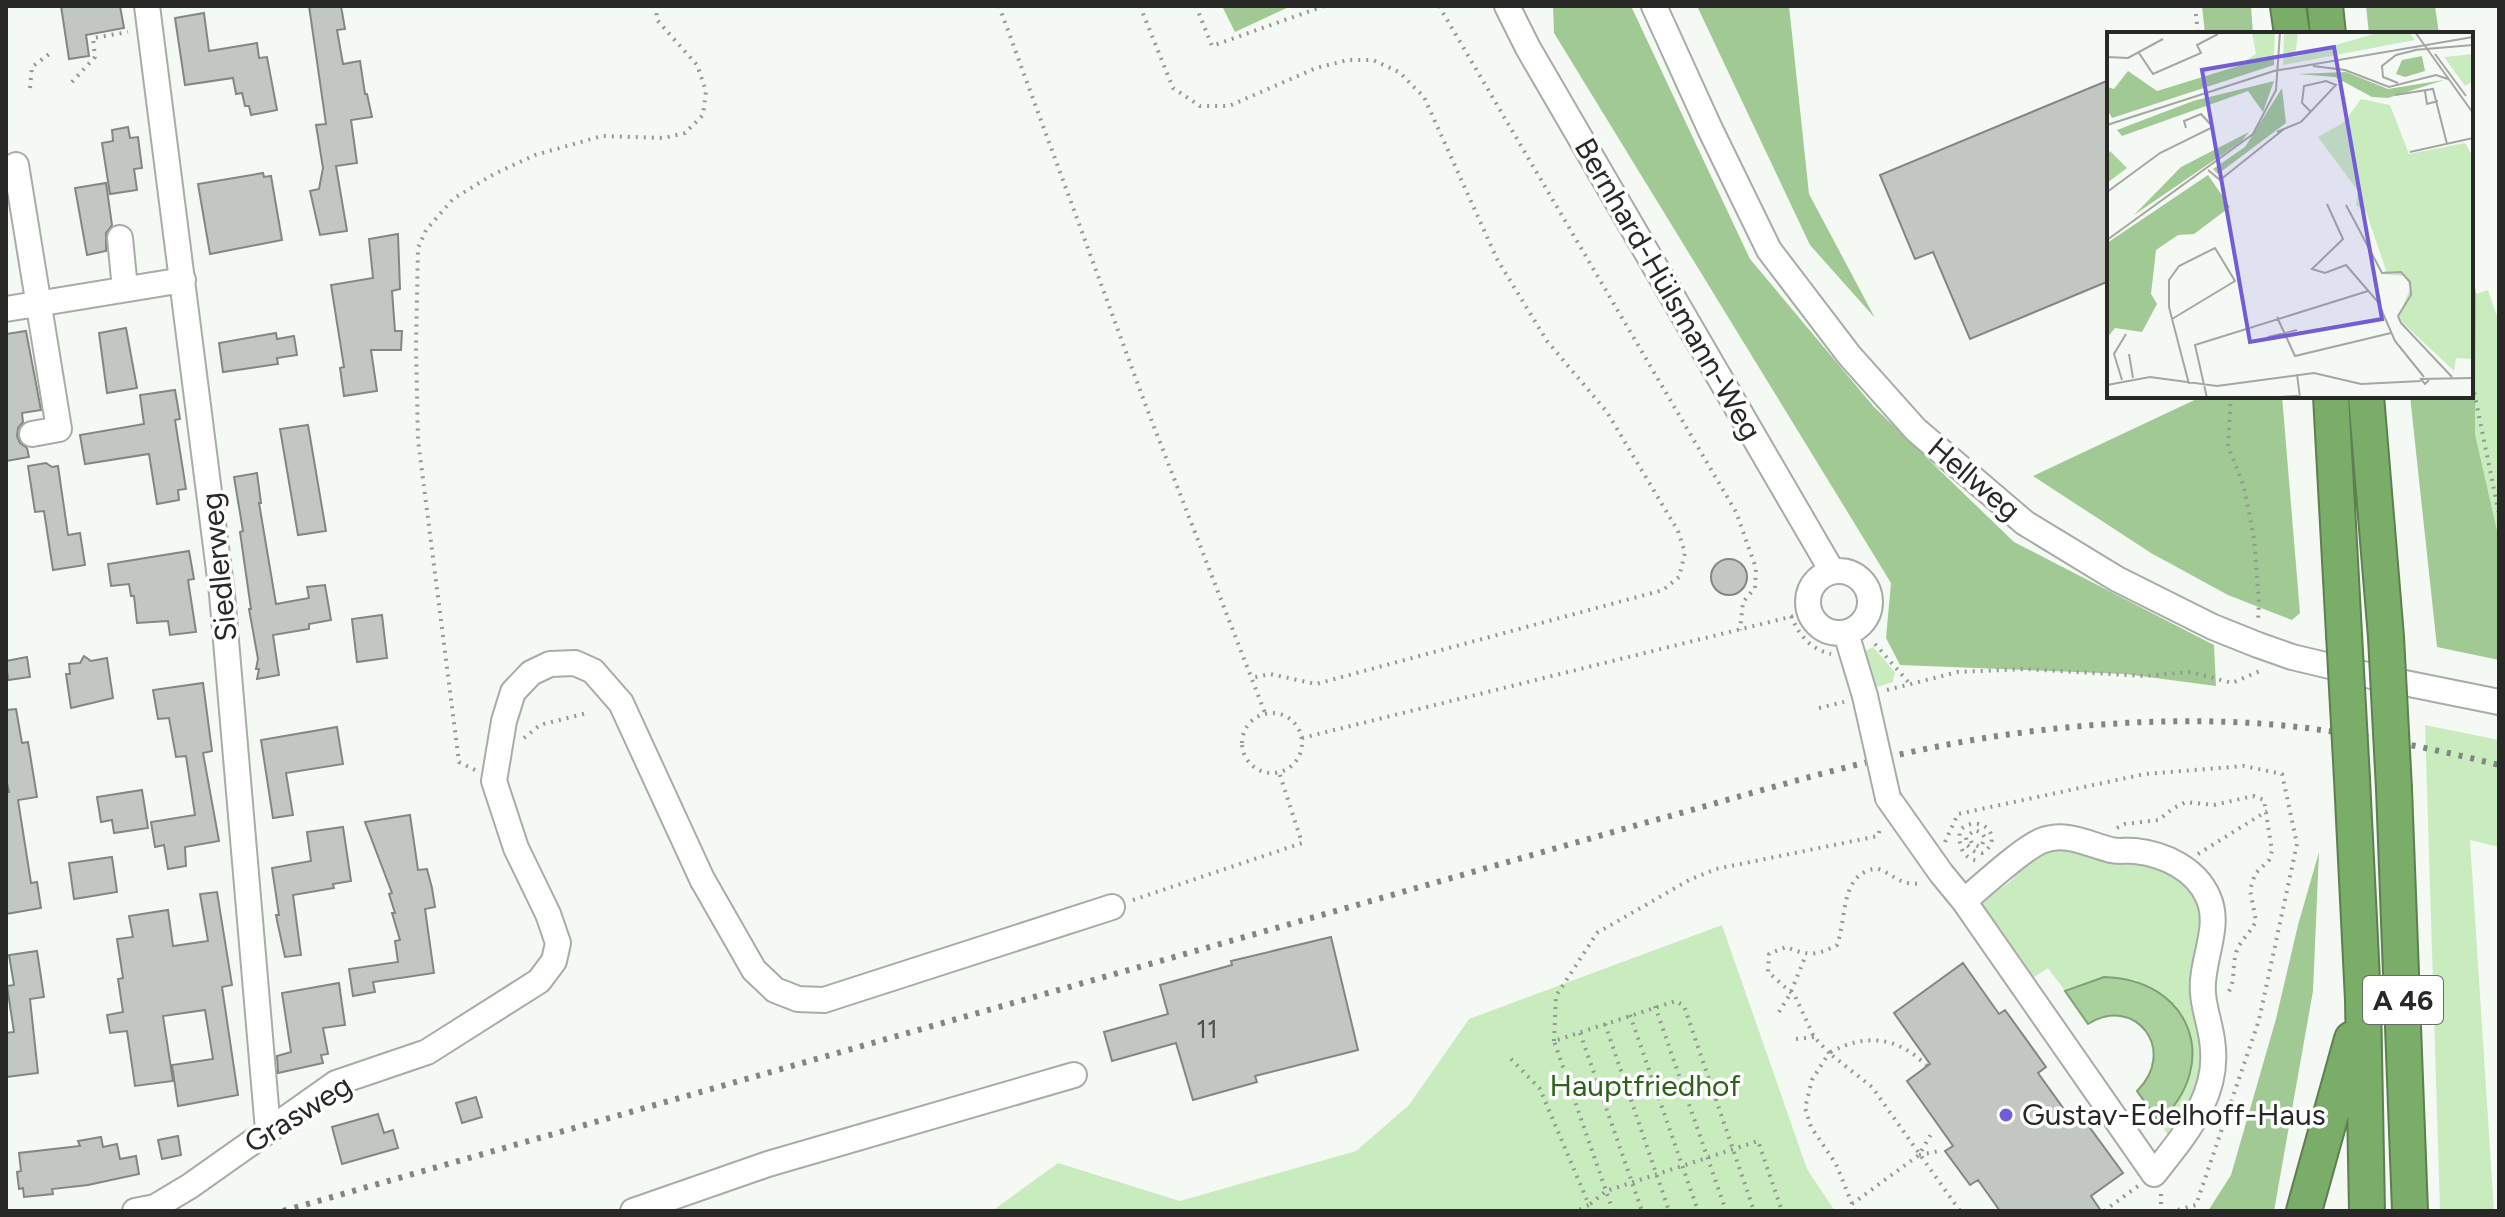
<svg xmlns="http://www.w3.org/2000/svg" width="2505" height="1217" viewBox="0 0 2505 1217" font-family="Figtree,sans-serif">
	<rect width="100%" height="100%" fill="#f5f9f4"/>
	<path fill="#c9ecbe" d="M2488 290 2499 322V539L2475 434 2476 294Z
		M1873 647 1895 672 1893 682 1874 688 1864 652Z
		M2425 725 2499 740V847L2470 840 2494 1211H2440Z
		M2062 847 2124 863 2140 861 2183 874 2207 909 2205 1083 2170 1138 2159 1122 2173 1109 2137 980 2104 977 2065 991 2048 968 2027 982 1977 910 1986 899 2011 881 2027 862 2045 852Z
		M1722 925 1807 1169 1835 1211H992L1058 1163 1180 1201 1356 1151 1409 1105 1469 1019Z"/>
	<path fill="#a0c993" d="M1222 6H1291L1235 32Z
		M1553 6H1631L1750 259 1874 407 2014 542 2214 645 2216 686 2125 674 1900 665 1886 638 1891 583 1554 33Z
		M1697 6H1789L1809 194 1875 318 1810 245Z
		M2202 6H2251L2253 34H2205Z
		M2366 6H2435L2439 34H2369Z
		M2471 259 2476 294 2475 434 2499 539V660L2437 647 2410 396H2471Z
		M2203 396H2282L2300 613 2292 620 2228 595 2151 553 2033 476Z
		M2319 852 2313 991 2274 1211H2208L2231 1175 2276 1019 2298 925Z"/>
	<path fill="#a8d19b" stroke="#829f78" stroke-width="2" d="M2104 977C2190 979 2223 1063 2159 1122L2137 1091C2178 1051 2136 994 2088 1024L2065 991Z"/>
	<path fill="#c3c7c2" stroke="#838782" stroke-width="2" d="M61 6H120L124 28 86 35 89 56 69 59Z
		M309 6H341L345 29 337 30 343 64 360 61 365 94H367L372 117 351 120 357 163 336 166 347 231 320 235 310 191 319 189 323 168 316 125 326 124Z
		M204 13 209 51 257 43 259 58 267 57 277 110 251 115 249 106H245L242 93 236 94 233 78 185 85 175 18Z
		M2109 80V281L1970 339 1933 252 1915 259 1880 175Z
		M128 127 130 138 138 137 142 168 134 169 137 190 110 194 102 143 113 141 112 130Z
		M263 173 264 177 271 176 282 240 210 254 198 184Z
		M106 183 112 225 106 233V251L87 255 75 188Z
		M398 234 400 289 392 291 395 331H402L401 350H371L377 391 344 396 340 368 344 367 331 285 373 278 369 239Z
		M126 328 137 388 107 393 99 333Z
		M26 331 41 410 22 413 23 422 18 428 17 436 20 443 27 448 29 457 6 461V334Z
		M276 333 277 339 294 336 297 355 277 358 278 364 223 372 219 343Z
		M175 390 180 419 175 420 186 489 178 490 179 500 157 504 149 454 85 464 80 435 144 424 140 395Z
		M308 425 326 531 298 535 280 429Z
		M46 463 52 467 58 466 68 535 80 533 85 565 53 570 44 511 35 512 28 466Z
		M257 473 261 503H259L276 604 309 598 307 587 325 585 331 620 309 624V629L273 635 279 675 257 679 259 669H256L258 659 249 609H251L240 532 243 531 234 477Z
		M189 551 194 579 188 580 196 632 170 635 168 621 137 623 134 596H131L129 584 111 586 108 564Z
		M1711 577a18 18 0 1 1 36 0a18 18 0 1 1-36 0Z
		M382 615 387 658 357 662 352 619Z
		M84 656 91 661 107 658 113 698 71 708 66 674H70L69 664 80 663Z
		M27 657 30 677 8 680 6 661Z
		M203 683 212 751 203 753 219 841 185 847 186 866 168 869 164 845 155 847 151 822 195 815 186 756 176 757 169 718 158 719 153 690Z
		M16 709 22 743 28 742 37 797 18 800 31 883 37 882 41 908 6 914V792H9L6 778V710Z
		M337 727 343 764 286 773 293 815 273 818 261 740Z
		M142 790 148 828 114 833 112 820 101 822 97 797Z
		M410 815 418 870 427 869 432 888 435 907 425 909 434 973 373 982 375 992 353 996 349 969 398 962 395 941 400 940 392 913H395L389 894 392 893 365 822Z
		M343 827 351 881 333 884 334 888 293 895 301 955 285 957 278 925 276 915H279L272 868 311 861 307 832Z
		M112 857 117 892 74 899 69 863Z
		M217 892 232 985 222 987 238 1095 178 1106 172 1065 213 1059 205 1010 163 1016 173 1081 135 1086 127 1031 110 1033 107 1015 123 1012 118 979 123 978 117 939 133 937 129 916 168 910 173 946 208 941 200 894Z
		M1331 937 1358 1050 1255 1076 1257 1082 1193 1100 1176 1043 1112 1061 1104 1032 1168 1014 1160 985 1232 965 1231 961Z
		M37 951 44 997 30 999 38 1073 6 1077V1033L14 1032 7 986 14 985 9 955Z
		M1963 963 1999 1014 2005 1010 2046 1067 2038 1073 2074 1123 2082 1117 2123 1173 2091 1196 2101 1211H2000L1978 1180 1970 1185 1945 1151 1953 1146 1907 1081 1930 1064 1894 1013Z
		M339 983 345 1025 323 1028 328 1054 321 1055 323 1063 278 1073 277 1056 291 1052 282 993Z
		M476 1097 482 1117 462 1123 456 1103Z
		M378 1114 384 1133 393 1130 398 1148 342 1164 332 1127Z
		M178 1136 181 1155 162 1159 158 1140Z
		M101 1137 103 1147 117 1144 120 1159 136 1156 139 1174 88 1185 52 1189 53 1194 24 1197 23 1188 19 1189 17 1172 21 1171 19 1153 80 1146 78 1141Z"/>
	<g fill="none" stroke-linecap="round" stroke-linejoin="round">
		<g stroke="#a8aca7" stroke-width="28">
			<path id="minor" d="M147 6 222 594 268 1130
				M1507 6 1528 48 1832 571
				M1654 6 1710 129 1769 250 1849 355 1916 430 2025 523 2117 579 2213 627 2258 645 2292 657 2380 678 2499 702
				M16 165 59 429 32 434
				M120 238 125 289
				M6 309 183 280
				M1808 602a31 31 0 1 1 62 0a31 31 0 1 1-62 0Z
				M1846 633 1865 696
				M1888 798 1941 873 1964 901 2154 1174C2185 1134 2221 1095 2212 1040 2210 1024 2204 1009 2203 993 2200 962 2222 927 2208 897 2196 869 2164 854 2135 851 2127 850 2118 852 2111 850 2087 844 2066 831 2041 841 2022 849 1982 886 1964 901
				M135 1211 155 1207 190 1186 336 1083 427 1052 539 981 554 961 558 943 548 914 516 848 494 781 504 721 513 692 531 673 550 664 575 663 593 671 621 703 702 879 754 970 775 990 798 999 824 1000 1112 907
				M633 1211 768 1164 1074 1075"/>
		</g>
		<g stroke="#5d7f51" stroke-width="38">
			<path id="highway" d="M2288 6 2292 34
				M2325 6 2328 34
				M2331 396 2344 634
				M2366 396 2386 637
				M2352 779 2363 1000 2367 1211
				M2394 789 2410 1211
				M2304 1211 2352 1039"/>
		</g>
		<path stroke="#949793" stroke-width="4" stroke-dasharray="2 6" stroke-linecap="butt" d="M999 6 1144 401 1265 713
			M1140 6 1173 88 1200 106H1229L1316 68 1348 60H1373L1399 72 1424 97 1497 259 1547 341 1607 412 1678 531 1685 553 1679 577 1663 590 1316 684 1270 674 1251 678
			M1196 6 1212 46 1324 6
			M1439 6 1736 512 1756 568 1755 588 1743 602 1740 630
			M2195 6 2198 34
			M72 82 95 57 93 38 128 32
			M30 88 32 67 53 51
			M2471 377 2499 514
			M2231 396 2228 446 2244 487 2254 538 2259 602 2258 621
			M1791 616C1799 635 1810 649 1831 654
			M1875 644 1910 684
			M1887 690 1958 672 2025 669 2144 676 2191 672 2232 683 2260 671
			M1819 708 1844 702
			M1242 743a30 30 0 1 1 60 0a30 30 0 1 1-60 0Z
			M524 738 540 725 587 713
			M1302 738 1810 612
			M475 770 459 762 418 440 416 347 418 248 426 230 453 199 494 174 535 155 602 136 664 138 685 133 703 115 706 91 697 65 657 20 656 6
			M2117 828 2125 824 2159 820 2172 809 2186 802 2214 805 2253 796 2264 800 2272 851 2269 860 2255 874 2250 890 2256 921C2251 932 2241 940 2237 950 2231 967 2237 981 2226 996
			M1971 841 1972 844 1981 847 1985 838 1982 833 1975 830 1966 837 1967 845 1974 851 1982 853C2006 839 1981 811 1960 830 1958 845 1962 858 1978 861
			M1945 842 1958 814 2145 774 2244 766 2282 774 2297 844 2259 1020 2196 1205 2174 1211
			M2198 854 2267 811
			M1133 900 1302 843 1279 772
			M1655 1006 1726 1211
			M1779 1012 1790 994 1806 955
			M1630 1015 1698 1211
			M1605 1024 1669 1211
			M1580 1033 1642 1211
			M1796 1039 1814 1037
			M1554 1041 1556 996 1597 933 1689 880 1716 869 1878 836 1880 829
			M1511 1059 1540 1089 1589 1205 1577 1211
			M1927 1066C1897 1036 1865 1033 1829 1053L1872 1087 1960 1211
			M1919 1155 1939 1151
			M2161 1194V1211
			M1852 1204 1919 1155 1933 1131
			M1591 1211 1589 1205 1606 1191 1758 1141 1782 1211
			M1613 1211 1554 1041 1676 1001 1684 1006 1754 1211
			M1855 1211 1836 1164 1811 1127 1805 1108 1812 1080 1829 1053 1814 1037 1795 996 1768 972 1769 954 1786 947C1808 956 1816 956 1837 945 1846 921 1841 881 1867 871 1874 868 1879 868 1885 872 1898 879 1905 886 1921 883
			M2104 1211 2138 1186"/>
		<use href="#minor" stroke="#fff" stroke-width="24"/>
		<use href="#highway" stroke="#79ad68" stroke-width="34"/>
		<path stroke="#838582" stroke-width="6" stroke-dasharray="4 8" stroke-linecap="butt" d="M283 1211 1641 824C1740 797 1839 766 1940 746 2057 723 2196 713 2314 729 2376 737 2439 750 2499 765"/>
		<g stroke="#a8aca7" stroke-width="28" stroke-linecap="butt">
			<path id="minor-bridge" d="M1865 696 1888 798"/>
		</g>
		<g stroke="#5d7f51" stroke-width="38" stroke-linecap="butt">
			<path id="highway-bridge" d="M2344 634 2352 779
				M2386 637 2394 789"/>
		</g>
		<use href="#minor-bridge" stroke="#fff" stroke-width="24"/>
		<use href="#highway-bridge" stroke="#79ad68" stroke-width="34"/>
	</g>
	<circle fill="#745cd6" stroke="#fff" stroke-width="3" cx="2006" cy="1115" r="8"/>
	<g text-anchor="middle" stroke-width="7" stroke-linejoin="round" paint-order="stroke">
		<g font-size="26" fill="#4f504e">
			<text x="1207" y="1038">11</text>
		</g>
		<rect fill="#fff" stroke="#686968" stroke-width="2" x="2363" y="976" width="80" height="48" rx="6"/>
		<g font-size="28" font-weight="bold" fill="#282927">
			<text x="2403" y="1010">A 46</text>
		</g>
		<g font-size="30" fill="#282927" stroke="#fff">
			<text transform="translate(1668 289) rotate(60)" y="10">Bernhard-Hülsmann-Weg</text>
			<text transform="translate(1974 479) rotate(40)" y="10">Hellweg</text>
			<text transform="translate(219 567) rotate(-96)" y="10">Siedlerweg</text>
			<text transform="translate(298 1114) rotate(-32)" y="10">Grasweg</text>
		</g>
		<g font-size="30" fill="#2e611a" stroke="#fff">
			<text x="1645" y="1096">Hauptfriedhof</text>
		</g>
		<g font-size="30" fill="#282927" stroke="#fff" text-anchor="start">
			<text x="2022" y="1125">Gustav-Edelhoff-Haus</text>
		</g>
	</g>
	<g transform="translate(2107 32)">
		<rect width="366" height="366" fill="#f5f9f4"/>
		<path d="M145 0H168L167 23 128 35 149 22ZM177 0H191L188 25 273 0 303 1 308 8 176 33ZM366 22V49L358 54 337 25ZM254 67 283 73 302 122 358 111 366 125V327L349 326 347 339 296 291 292 283 303 257 299 244 275 242 279 238 259 180 249 173 251 159 211 105 236 91Z" fill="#c9ecbe"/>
		<path d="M167 23V33L5 86 0 77V55L7 57 21 39 50 59ZM315 24 318 39 298 45 289 42 295 28ZM239 40 281 57 337 48 281 66 265 65 228 45 191 42ZM167 49 156 80 141 59 15 104 10 98 86 69ZM175 56 179 91 111 142 106 137 138 115ZM142 100 135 109 27 183 74 135ZM101 143 123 175 87 202 71 203 49 218 44 262 50 272 35 300 8 296 0 306V211Z" fill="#a0c993"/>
		<path d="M3 119 20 136 0 151V124Z" fill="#a8d19b"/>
		<path fill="none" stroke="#a3a6a2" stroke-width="2" d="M308 0 366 81M307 18 366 13M32 21 46 42 94 21 90 13 111 2M328 22 359 64M0 25 21 26 56 7M206 34 238 38 282 55 329 43 341 47M291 51 276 45 275 34 289 23 309 18M318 59 320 72 331 69M288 63 326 57 340 112M0 93 167 39 366 5M177 97 194 90 229 53 219 49 197 54 195 71 203 79M303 120 366 106M101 138 113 148 177 97 170 100M0 160 53 121 106 95 94 82 77 89 79 96M220 172 236 207 205 237 218 241 239 233 271 270 288 309 317 345M239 173 275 241 294 240 303 250 304 263 291 284 294 291 345 345M0 208 146 102 169 58 173 0M170 285 188 324 284 301M65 287 128 249 108 216 72 234 62 248V275L64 283 82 352M161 305 190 298M22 322 26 346M190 342 193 366M15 348 7 322 19 302M322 348 318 352 314 347 366 346M0 353 43 345 110 354 207 341 254 352 314 349M100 366 88 313 261 259M152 366 191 364"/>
		<path fill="#745cd6" fill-opacity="0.15" stroke="#745cd6" stroke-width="4" d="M227 15 275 287 143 310 95 38Z"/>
		<rect width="366" height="366" fill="none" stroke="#282927" stroke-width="4"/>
	</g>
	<rect width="2505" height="1217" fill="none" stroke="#282927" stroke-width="16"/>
</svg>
